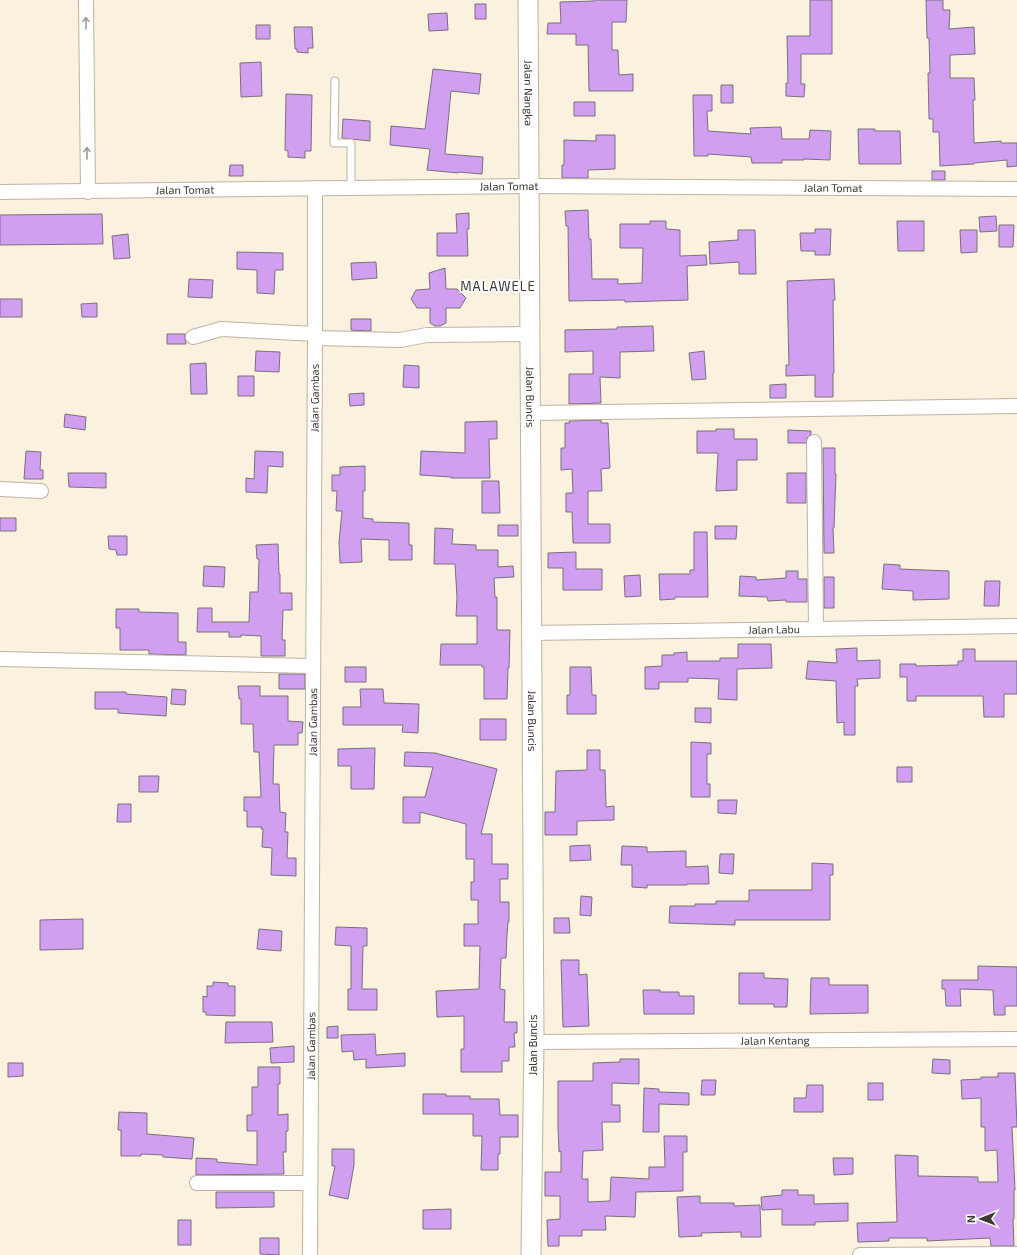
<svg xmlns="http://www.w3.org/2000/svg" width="1017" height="1255" viewBox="0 0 1017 1255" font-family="'Exo 2',sans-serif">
	<rect width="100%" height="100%" fill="#fbf1df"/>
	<path fill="#d19fef" stroke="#79707f" d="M594 0H627L626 22H612V50H618L619 75 633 74V91H589L588 45H576V34H547L548 23H561L560 2 594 1Z
		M810 0H832V54H801V84H805L804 97 786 96V83H788L787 36H810Z
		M926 0H943V10H950L949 29 974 27 975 54 950 55V78H974L975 100H973L974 143 1001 141V143H1017V166L1007 167V160L974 163V164L940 166 939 132H933V119H929L928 73H930L929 38H927Z
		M475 4H486V19H475Z
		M447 13 448 30 429 31 428 14Z
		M256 25H270V39H256Z
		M294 27H312L313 48H308V53L297 52V49H295Z
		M261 62 262 96 241 97 240 63Z
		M433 69 481 74 479 94 451 91 445 154 483 157 482 174 458 172V173L427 170 430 149 390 145 391 126 425 129Z
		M721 85H733V103H721Z
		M286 94 312 95 311 151H305V158L288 157V151L285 150Z
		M693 95H712V111H707L708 131 751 134 750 128 781 127 782 139H809L810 130 831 131 830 160 804 159V160H782V163H752L751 157 708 154V156H694Z
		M574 102H595V116H574Z
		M343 119 370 121V141L342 138Z
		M858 129H875V131H900L901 164H859Z
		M596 135H615V169L588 170V178H562V165H564V140L596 141Z
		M230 165H243V176H229Z
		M932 171H945V180H932Z
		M588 210 589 239H591L592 279H618V284L642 283 643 248H620V224H650V221H666V229L680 230V256L706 255 707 265 687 266 688 300 625 302V300L569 301 568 226H566L565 211Z
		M469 213V229H467L468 256H437V233H457L456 214Z
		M102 214 103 244 0 245V215Z
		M996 216 997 231 980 232 979 217Z
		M897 221H924V251H898Z
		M999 225H1014L1013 247H999Z
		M815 229H831L830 255H815V251H801L800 233H815Z
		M738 230H755L756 274H739V262L710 264 709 242 738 240Z
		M960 230H977V252L961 253Z
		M128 234 130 258 114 259 112 236Z
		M237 252 283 253V270H275L274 294 257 293V270L237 269Z
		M376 262 377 278 352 280 351 263Z
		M445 268 446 289H457L466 298 460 308H446V323L440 326H435L430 323V308H417L411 299 416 290 430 289 429 273Z
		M189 279 213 280 212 298 188 297Z
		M834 279 835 300H833L834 373H833V397H815V375L786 376V365H789L787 281Z
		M0 299H22V317H0Z
		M97 303V317H82L81 304Z
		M351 319H371V331L351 330Z
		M653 326 654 351 620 352V378L600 377 601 403 569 404V374H593V351L565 352V330L617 329V327Z
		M167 334H185V339L186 344H167Z
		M256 351 280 352 279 372 255 371Z
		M704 351 706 379 692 380 689 353Z
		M206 363 207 394H191L190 364Z
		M404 365 419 366V388L403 387Z
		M238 376H254V396H238Z
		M786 384V398H770V385Z
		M364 393V405L350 406 349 394Z
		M65 414 86 417 85 430 64 427Z
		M601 420V423H608L610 468 601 469 602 491H588V524H610V543H573L572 512H566V493H573L572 469 561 470V448H565V423H570L569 421Z
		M497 421V439H489L490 478H451V477L420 475 421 451 465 453V422Z
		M716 429H734V439H757V460H737V490L716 491 718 453H697V431H716Z
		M788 430 811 431V434L807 438 806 443H788Z
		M823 448H835V474H836L834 528H833L834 553H824Z
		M26 451 41 452 40 470H43V479H24Z
		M255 451 283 452V467L268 466 267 493 246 492V478L254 479Z
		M365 466V491H363V518L373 519V522L409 523V545H412V560H389V540L361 539 362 562 340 563 339 542 342 511H336L337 491H332V475H340V467Z
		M68 473H106V488L69 487Z
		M787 473H806V503H787Z
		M482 481H499L500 513H482Z
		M0 518H16V531H0Z
		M498 525H518V536H498Z
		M715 526H737L736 539H715Z
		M435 528 453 529 452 544 476 545V550H498V567L513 566 514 577 494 578 495 597H497V630H510L509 668H508L507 699H484V667H482V665H440L441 644H477V616H456L457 597 455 564H434Z
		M694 532H707L708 597H675V599L660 600 659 574H690V570H694Z
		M108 536H127V555H117L116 550 109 549Z
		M278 544 279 574H280V593H292V610H283L282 640H285V656H261V636L241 635V637H229V632H197L198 608H212V622H249L250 592H258L259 559H257L256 545Z
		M576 552V569H602V590H563V568H548V553Z
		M884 564 900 565V569L949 571V599L913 600V591L882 589Z
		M204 566 225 567 224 587 203 586Z
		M786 571H798V579H807V602H786V600L768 601 767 597 739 596 740 576 756 577V580L786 578Z
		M640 575 641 596 625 597 624 576Z
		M824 577H834V608H824Z
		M985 581H1000L999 606H984Z
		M116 609H139V612L178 613V642H186V655L149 654V650H120V628H116Z
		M738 644H771L772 668 737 669V700L718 699 719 679 688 678V682H659V689H645V667L662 666V655H674V653L687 652V661H720V658H738Z
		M857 648V661L880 660V678L857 679 858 686H855V735H844V722L837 723 836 681 806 679 808 661 837 663 836 649Z
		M963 649H975V661H1017V694H1004V717H984L983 696H916V701H907V677H900V664H916V666L958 665V661H963Z
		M345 667H366V682H345Z
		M570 667H591L592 695H596V714H567V695H570Z
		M279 674H305V689H279Z
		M238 686H260V696H288V721L303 722 302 733H298V745H274L273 784H279L280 812 286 813 285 832H288L287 858H296V876L271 875 272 848 262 847 263 829H261L262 827H247V811H244V797H261L259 752H254L253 724H241V699H239Z
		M172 689 186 690 185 705 171 704Z
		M360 689H383L384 703 419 704 418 733 402 732 403 725H343V707H361Z
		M95 692H126V694L167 697 166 716 118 713V709H95Z
		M695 708H711V723L695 722Z
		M480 719H506V740H480Z
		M691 742 711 743V754H707V784H710V797H691Z
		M375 748 374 789H351V766H338V749Z
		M587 750H600V770H605L606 807 614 806V820L577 821V835H545V812H555L556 771 587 770Z
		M405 752 435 753 497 769 481 834H492V864H508V879H500V902H509V922H508L507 935 506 958H501L500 989 505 990 504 1022H517V1033H514L515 1047H509V1061H502V1072H461V1049H464V1016L437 1017 436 991 479 989 480 946H464V924H478V900H471V882H474V859H466V824L420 812V823H403V797H425L433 767 404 766Z
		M897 767H912V782H897Z
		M139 776H159L158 792H139Z
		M718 800H737L736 814 718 813Z
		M118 804H131V822H117Z
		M590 845 591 860 570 861V846Z
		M622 846 647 847V852L686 851V867L708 866 709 884H687V885H647V888L632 887V865H621Z
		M720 854H734L733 874 719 873Z
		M812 863 833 864V875H830V920H735V925L669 923 670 906H695V904H716V901H749V890H812Z
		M581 896 592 897 591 916 580 915Z
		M554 918H569L570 933H554Z
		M83 919V949L40 950V920Z
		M336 927 367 928V946H363L362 989H377V1010H348V989H351V946L335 945Z
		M259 929 282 931 281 951 257 949Z
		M561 960H579V975L587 974 589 1026 563 1027Z
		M978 966 1017 967V1006H1005V1015H994L993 990 960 989 961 1006H946L945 989H942V980H978Z
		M739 973H764V978L788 979 787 1007H774V1004H739Z
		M811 978H829V985H868V1013L810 1014Z
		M213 982 228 983V986H235V1016L206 1015V1012H203V996L207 997V986H213Z
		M643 990H660V992H679V996H694V1014H644Z
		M226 1022H272L273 1042 225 1043Z
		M338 1026V1038H327V1027Z
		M375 1034 376 1055 405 1053V1066L366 1068V1059L354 1060 353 1051 342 1052 341 1035Z
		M294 1046V1062L271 1063 270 1048Z
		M620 1059H639V1084L612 1083V1105H620V1122H602L603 1150 583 1151 582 1179H588V1202L610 1201 611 1177 649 1179V1167H665L664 1136H687V1152H683V1191L636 1192 635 1217 605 1216 606 1230H582V1236H559V1246H548L547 1220 560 1219V1196H545V1172H561V1151L559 1152 558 1127V1081H593V1063L620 1062Z
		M933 1059 950 1060V1074L932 1073Z
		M8 1063H23V1076L8 1077Z
		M258 1067H280V1084H278V1115L288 1114V1131H286V1152H283L284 1174 196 1175V1158L217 1159V1162L257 1165V1131H247V1115H252V1087H258Z
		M998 1073H1015L1017 1127H1012L1015 1190H1014V1219H1013L1014 1246H991L990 1238 927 1241V1238H889V1241L858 1242 857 1223 897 1222 895 1155 918 1156V1176L978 1177V1182H998L997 1150 985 1151V1127H981V1098L962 1099 961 1080 981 1079V1077H998Z
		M702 1080H716L715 1095H701Z
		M868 1083H883V1100H868Z
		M807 1085H823V1112H794V1098H806Z
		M644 1088 659 1089V1092L689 1093V1105L659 1104V1132H643Z
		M423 1094H446V1096H470V1099H499L500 1115H518V1137H500V1154H498V1170H481L482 1136H473V1114H423Z
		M119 1112 147 1113V1134L194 1138 192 1159 163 1157V1155L141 1154V1156H121V1130H118Z
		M332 1149H354V1165L348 1199 329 1195 335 1166H332Z
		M833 1158H853V1174L834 1175Z
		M782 1190H798V1195H814V1204L848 1203V1221L815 1222V1225H782V1209L762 1210 761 1197 782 1195Z
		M216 1192H274V1207L216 1208Z
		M700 1196V1203H734V1206L760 1205 761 1237H741V1232L701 1233 702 1236 679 1237 677 1197Z
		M451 1209V1229H423V1210Z
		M178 1220H191V1245H178Z
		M260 1238H279V1255L260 1254Z"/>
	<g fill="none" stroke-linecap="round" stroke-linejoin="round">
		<g stroke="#bdb3a2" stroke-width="9">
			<path id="lane" d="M335 81 334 143H351V188"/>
		</g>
		<g stroke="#bdb3a2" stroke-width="16">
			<g id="street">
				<path d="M86 0 88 192"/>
				<path id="s1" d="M0 192 529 186 1017 189"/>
				<path d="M193 337 221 329 315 334"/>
				<path d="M315 338 400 340 427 335 529 334"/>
				<path d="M530 413 1017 406"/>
				<path d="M814 442 816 629"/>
				<path d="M0 489 41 491"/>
				<path id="s2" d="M531 633 1017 626"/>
				<path d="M0 659 313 666"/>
				<path id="s3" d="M534 1042 1017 1039"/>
				<path d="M197 1183H310"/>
				<path id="s4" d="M310 1255 315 338V188"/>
				<path d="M860 1255 1017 1254"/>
			</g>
		</g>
		<g stroke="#bdb3a2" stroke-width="21">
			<g id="secondary">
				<path id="s5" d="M528 0 534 1042 531 1255"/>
			</g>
		</g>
		<use href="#lane" stroke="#fff" stroke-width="7"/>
		<use href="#street" stroke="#fff" stroke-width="14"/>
		<use href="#secondary" stroke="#fff" stroke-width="19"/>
	</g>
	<defs><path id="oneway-shaft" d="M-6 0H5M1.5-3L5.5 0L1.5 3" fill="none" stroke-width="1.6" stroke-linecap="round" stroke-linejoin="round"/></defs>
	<g stroke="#9e9c98">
		<use href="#oneway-shaft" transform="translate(86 23) rotate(-91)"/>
		<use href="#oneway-shaft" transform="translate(87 153) rotate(-91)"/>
	</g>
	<g text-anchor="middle" stroke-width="4" stroke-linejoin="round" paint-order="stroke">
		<g font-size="11" fill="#3c3831" stroke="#fff">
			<text dy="4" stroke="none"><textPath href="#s5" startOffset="93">Jalan Nangka</textPath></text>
			<text dy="4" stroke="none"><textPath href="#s1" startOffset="509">Jalan Tomat</textPath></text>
			<text dy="4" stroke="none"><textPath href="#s1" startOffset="833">Jalan Tomat</textPath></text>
			<text dy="4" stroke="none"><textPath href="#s1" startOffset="185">Jalan Tomat</textPath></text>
			<text dy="4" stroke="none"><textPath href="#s5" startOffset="397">Jalan Buncis</textPath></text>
			<text dy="4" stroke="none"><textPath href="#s4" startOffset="857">Jalan Gambas</textPath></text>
			<text dy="4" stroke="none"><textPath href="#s2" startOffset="243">Jalan Labu</textPath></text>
			<text dy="4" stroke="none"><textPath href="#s5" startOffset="721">Jalan Buncis</textPath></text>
			<text dy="4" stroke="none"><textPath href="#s4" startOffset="533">Jalan Gambas</textPath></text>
			<text dy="4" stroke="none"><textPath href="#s3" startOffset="241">Jalan Kentang</textPath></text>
			<text transform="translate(533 1045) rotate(-90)" y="4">Jalan Buncis</text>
			<text dy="4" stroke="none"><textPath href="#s4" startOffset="209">Jalan Gambas</textPath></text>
		</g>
		<g font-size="13" letter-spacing="1" fill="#3c3831" stroke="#fff">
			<text x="498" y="291">MALAWELE</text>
		</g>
	</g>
	<g transform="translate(981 1219) rotate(269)" stroke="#ffffff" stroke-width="3" paint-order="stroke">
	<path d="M0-3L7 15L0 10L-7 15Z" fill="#3c3831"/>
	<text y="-6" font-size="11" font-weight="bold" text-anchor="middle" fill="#3c3831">N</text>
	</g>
</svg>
